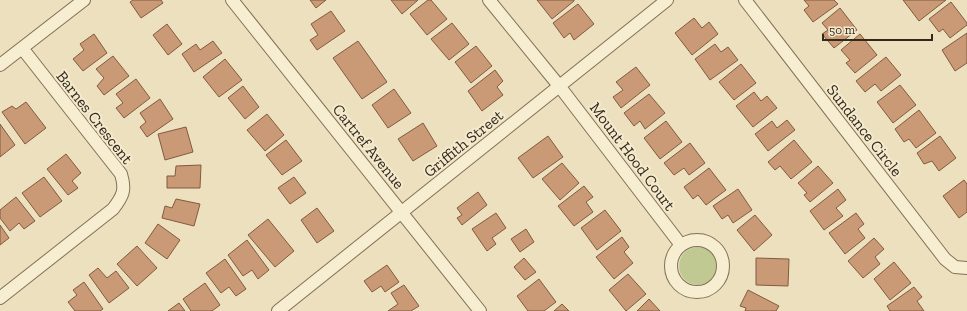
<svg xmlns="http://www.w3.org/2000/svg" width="967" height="311" viewBox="0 0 967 311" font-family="'Zilla Slab',serif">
	<rect width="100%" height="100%" fill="#ece0be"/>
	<path fill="#c1c993" d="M679 266a19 19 0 1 1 38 0a19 19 0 1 1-38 0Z"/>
	<path fill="#c99a75" stroke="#825b3e" d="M133 0H161L163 3 141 18 130 2Z
		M310 0H326L316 8Z
		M391 0H418L402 14Z
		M428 0H431L447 19 427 35 410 14Z
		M537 0H574V1L552 19Z
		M804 0H834L838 4 813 22 804 10 809 6Z
		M903 0H946L919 21Z
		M951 2 967 23V25L950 38 943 29 939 32 929 19Z
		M578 4 594 24 574 40 570 33 564 38 553 23Z
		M840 8 857 30 834 48 822 34 828 30 822 23Z
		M331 11 345 31 317 50 310 40 318 35 311 24Z
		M694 18 702 28 709 22 718 34 692 55 675 33Z
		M452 23 469 44 449 60 431 39Z
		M167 24 182 44 168 55 153 35Z
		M967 33V63L955 71 942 50Z
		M94 34 107 53 83 71 73 59 84 50 80 44Z
		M860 34 877 55 855 73 846 63 850 60 841 50Z
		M213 41 222 53 194 72 182 54 196 44 200 50Z
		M358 41 387 82 362 99 333 58Z
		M715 44 721 52 728 47 738 60 710 80 695 59Z
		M476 46 492 66 471 83 455 62Z
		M113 56 129 76 104 95 97 86 104 78 96 69Z
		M886 57 901 75 881 91 875 84 865 92 856 81Z
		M225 59 242 80 219 97 203 77Z
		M741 64 756 83 734 100 719 82Z
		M636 67 650 85 621 108 613 97 623 90 616 82Z
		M495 70 503 81 497 87 503 95 482 111 468 91Z
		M136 79 150 98 124 118 116 108 123 103 116 94Z
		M900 85 916 105 893 123 877 102Z
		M243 86 259 107 245 119 228 98Z
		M394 89 411 113 388 128 372 105Z
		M754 92 761 101 767 96 777 108 753 127 736 106Z
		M649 94 665 113 645 129 640 121 634 126 624 113Z
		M160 99 173 119 147 137 140 127 146 122 140 113Z
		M26 102 46 128 25 144 2 112 12 106 16 109Z
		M919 110 936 133 916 148 909 139 904 142 895 129Z
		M267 114 284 135 265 151 247 130Z
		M787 120 795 130 768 151 755 134 772 121 777 128Z
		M666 121 682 142 660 159 644 138Z
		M423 123 437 146 413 161 398 139Z
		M0 124 15 145 0 157Z
		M186 127 193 152 165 160 158 134Z
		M548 136 563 157 533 178 518 158Z
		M940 136 956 158 939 171 932 161 924 164 917 153Z
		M286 140 302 161 282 175 266 155Z
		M794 140 812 162 791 179 780 166 775 170 768 162Z
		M690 143 705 163 689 175 684 168 674 175 664 163Z
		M66 154 81 173 72 181 78 188 68 195 47 169Z
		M562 163 579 183 560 200 542 179Z
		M201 165 200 188H167V176H175L176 166Z
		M818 166 833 183 810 202 804 195 807 193 798 183Z
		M709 168 726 190 706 205 698 195 693 199 684 187Z
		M44 177 62 201 40 217 22 193Z
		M294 177 306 193 290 204 278 188Z
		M964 180 967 184V212L959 218 943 196Z
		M584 186 593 197 586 202 593 212 574 226 558 206Z
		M738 189 752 210 733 223 728 215 722 219 713 206Z
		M838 189 846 200 836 208 843 216 824 230 810 211Z
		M478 192 487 205 462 225 457 218 462 215 457 208Z
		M16 197 35 221 24 229 19 223 10 231 0 218V210Z
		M176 199 200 204 194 226 162 218 165 206 172 208Z
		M317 208 334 231 317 243 301 220Z
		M605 210 621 231 597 250 581 228Z
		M496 213 506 228 492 238 496 244 487 251 472 229Z
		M856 213 864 224 858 229 865 238 845 254 829 233Z
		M755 215 772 235 754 251 737 230Z
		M268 219 294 251 275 267 248 235Z
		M158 224 180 240 167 259 145 243Z
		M0 225 9 238 0 245Z
		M526 229 534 242 520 252 511 239Z
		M622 237 629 247 624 252 633 263 614 279 596 257Z
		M874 238 884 249 875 257 880 264 863 278 848 261Z
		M247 240 269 270 258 279 252 270 243 276 228 255Z
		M137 246 157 268 137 286 117 264Z
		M524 258 536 272 525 280 514 267Z
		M756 258 789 259 788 286 756 285Z
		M225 259 246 289 236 296 229 287 221 293 206 273Z
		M894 262 911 283 890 300 874 279Z
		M387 265 399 282 385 292 381 286 372 292 364 281Z
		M98 268 107 278 116 271 129 288 109 303 89 275Z
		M628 274 646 294 626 311 609 290Z
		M539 279 556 302 544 311H528L517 296Z
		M84 282 103 309 100 311H75L68 302 77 295 73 290Z
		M205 283 220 305 212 311H191L183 299Z
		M404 285 419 306 411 311H388L398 304 391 293Z
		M914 287 922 297 917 301 924 311H890L887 306Z
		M748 290 779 306 776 311H745L746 308 740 306Z
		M649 299 660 311H637Z
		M179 303 185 311H168Z
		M562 304 569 311H554Z"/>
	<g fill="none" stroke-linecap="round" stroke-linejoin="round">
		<g stroke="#837057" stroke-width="14">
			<path id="street" d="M232 0 480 311
				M489 0 560 87 681 245
				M745 0 945 259 955 267 967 268
				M0 65 84 0
				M671 266a26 26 0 1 1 52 0a26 26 0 1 1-52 0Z
				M0 298 113 209C123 196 126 190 121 174L22 48
				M278 311 667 0"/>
		</g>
		<use href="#street" stroke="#f7edd0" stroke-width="12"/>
	</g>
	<g text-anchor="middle" stroke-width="4" stroke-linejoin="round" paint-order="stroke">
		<g font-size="16" fill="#33281c" stroke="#f4eacd">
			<text transform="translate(95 117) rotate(52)" y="6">Barnes Crescent</text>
			<text transform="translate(865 130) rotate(52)" y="6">Sundance Circle</text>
			<text transform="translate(463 143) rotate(-39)" y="6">Griffith Street</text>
			<text transform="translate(369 146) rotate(51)" y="6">Cartref Avenue</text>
			<text transform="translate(633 156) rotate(53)" y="6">Mount Hood Court</text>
		</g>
	</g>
	<path d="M823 34v6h109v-6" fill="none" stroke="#33281c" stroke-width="2"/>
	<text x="829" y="34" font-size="12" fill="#33281c" stroke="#f4eacd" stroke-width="3" paint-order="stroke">50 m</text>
</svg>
